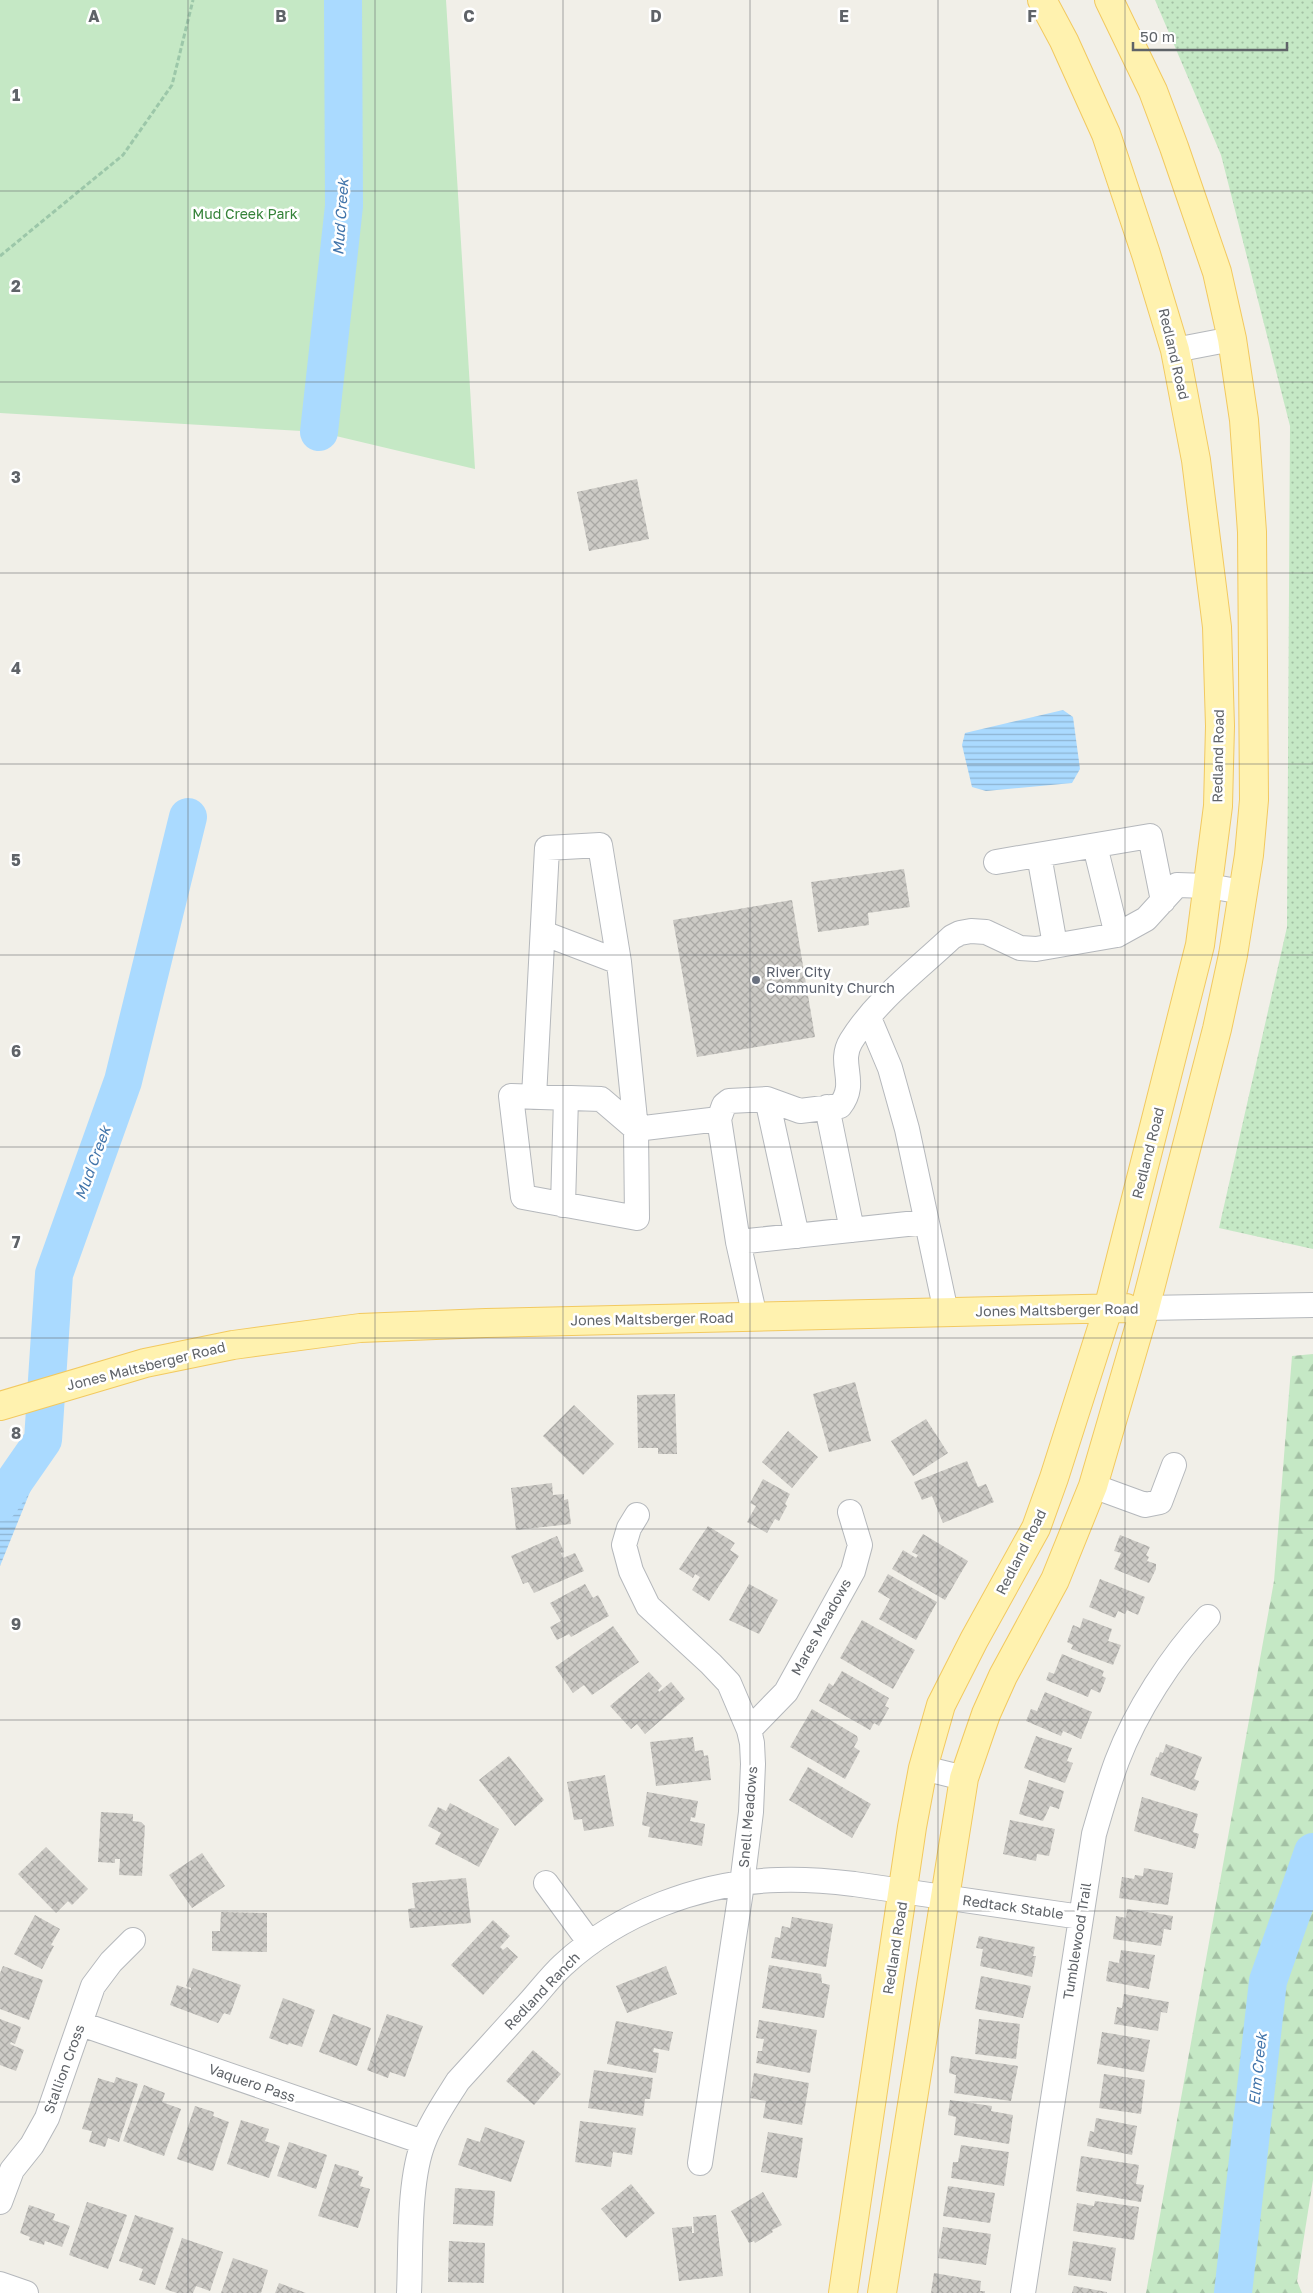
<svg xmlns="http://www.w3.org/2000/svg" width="1313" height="2293" viewBox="0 0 1313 2293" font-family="'Golos Text',sans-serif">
	<defs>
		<pattern id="grass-dots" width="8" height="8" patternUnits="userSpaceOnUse" patternTransform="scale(1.25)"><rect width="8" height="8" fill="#c5e8c5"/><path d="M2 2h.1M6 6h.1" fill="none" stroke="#a3c0a4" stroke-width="1.8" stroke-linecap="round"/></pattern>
		<pattern id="forest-firs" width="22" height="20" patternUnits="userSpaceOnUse" patternTransform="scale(1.25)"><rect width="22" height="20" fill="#c5e8c5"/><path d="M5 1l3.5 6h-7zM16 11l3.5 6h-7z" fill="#a3c0a4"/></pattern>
		<pattern id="water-rules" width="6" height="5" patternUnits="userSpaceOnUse" patternTransform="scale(1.25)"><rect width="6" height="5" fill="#aadaff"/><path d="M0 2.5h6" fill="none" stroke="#8eb4d2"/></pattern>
		<pattern id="building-cross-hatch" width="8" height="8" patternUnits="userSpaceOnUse" patternTransform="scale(1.25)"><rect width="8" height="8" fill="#cccac5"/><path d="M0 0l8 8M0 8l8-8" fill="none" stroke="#a9a8a4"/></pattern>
	</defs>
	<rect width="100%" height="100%" fill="#f1efe8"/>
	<path fill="url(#grass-dots)" d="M1155 0H1313V1249L1219 1228 1287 927 1290 426 1221 155Z"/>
	<path fill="url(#forest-firs)" d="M1313 1354V2180L1297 2281 1302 2293H1146L1274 1581 1292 1356Z"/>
	<path fill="#c5e8c5" d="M0 0H446L475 469 319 432 0 413Z"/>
	<path fill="url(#water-rules)" d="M1063 710 1073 717 1080 769 1072 783 986 791 972 787 962 745 965 733Z
		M0 1469 33 1473 32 1487 0 1566Z"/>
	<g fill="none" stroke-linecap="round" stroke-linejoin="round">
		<path stroke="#aadaff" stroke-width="38" d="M319 432 344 206 343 0
			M0 1502 43 1440 54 1274 123 1081 188 817
			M1233 2293 1268 1981 1313 1852"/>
	</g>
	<path fill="url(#building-cross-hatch)" d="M637 479 649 539 589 551 577 492Z
		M904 869 910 907 868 913 869 925 818 932 811 882Z
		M792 900 815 1037 697 1057 673 920Z
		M855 1382 871 1441 829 1452 813 1394Z
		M675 1394 677 1454H658V1448H638L637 1395Z
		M574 1405 614 1444 583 1475 543 1436Z
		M926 1419 948 1453 913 1476 891 1441Z
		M788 1431 818 1457 792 1488 762 1462Z
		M967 1461 978 1487 986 1484 994 1502 943 1523 932 1496 922 1500 914 1482Z
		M763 1479 790 1494 785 1504 787 1506 779 1521 775 1519 767 1533 747 1522 756 1506 750 1503Z
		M552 1483 553 1495 564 1494V1500L568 1499 571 1524 516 1530 511 1488Z
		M708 1526 735 1543 730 1550 739 1556 709 1601 692 1590 700 1577 695 1574 693 1578 679 1569Z
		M923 1534 968 1561 945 1600 892 1569 903 1550 916 1558 918 1555 912 1552Z
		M1120 1535 1150 1547 1146 1555 1149 1557 1147 1561 1156 1564V1569L1149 1583 1114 1569 1121 1553 1114 1551Z
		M557 1536 564 1552 561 1553 563 1558 575 1553 584 1571 534 1593 528 1582 523 1584 511 1556Z
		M888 1574 937 1602 916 1640 879 1619 890 1599 878 1592Z
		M1100 1579 1145 1597 1138 1615 1127 1610 1125 1614 1118 1611 1115 1618 1089 1607Z
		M585 1584 593 1598 598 1595 609 1616 571 1637 569 1634 557 1640 550 1627 561 1621 550 1603Z
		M749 1584 778 1600 759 1634 729 1620Z
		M1083 1618 1112 1629 1108 1641 1121 1645 1113 1665 1071 1649 1073 1645 1067 1642 1073 1625 1080 1628Z
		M862 1620 915 1650 893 1689 840 1658Z
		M613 1626 639 1662 592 1695 584 1685 573 1693 555 1667Z
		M1062 1654 1104 1671 1102 1676 1106 1678 1100 1693 1091 1689 1088 1697 1046 1680 1049 1672 1054 1674Z
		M842 1671 889 1698 885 1706 889 1708 879 1726 874 1723 870 1730 819 1701 829 1683 833 1686Z
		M649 1672 662 1686 658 1690 659 1692 671 1682 685 1699 645 1734 637 1724 631 1729 610 1706Z
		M1045 1692 1092 1712 1081 1739 1063 1731 1061 1736 1026 1721 1031 1709 1037 1711Z
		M812 1709 857 1736 858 1740 854 1747 860 1751 845 1779 790 1747Z
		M1036 1736 1072 1748 1067 1761 1073 1763 1065 1783 1024 1768Z
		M693 1737 695 1751 703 1750 704 1756 708 1755 711 1780 656 1786 650 1742Z
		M1166 1744 1202 1757 1194 1779 1199 1781 1195 1791 1150 1775 1156 1757 1158 1758 1160 1752 1163 1753Z
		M509 1756 544 1800 515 1826 479 1780Z
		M808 1767 871 1804 852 1838 789 1800Z
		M605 1775 614 1826 584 1831 582 1819 574 1820 567 1782Z
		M1029 1780 1064 1791 1059 1809 1050 1806 1043 1821 1019 1814Z
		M647 1792 698 1801 695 1818 691 1817 690 1821 705 1824 702 1846 648 1837 650 1827 642 1825Z
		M1142 1797 1198 1814 1193 1832 1199 1834 1195 1849 1134 1831Z
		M450 1803 499 1829 479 1867 435 1844 441 1833 428 1826 438 1807 446 1811Z
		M101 1812 133 1814V1821L141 1822 145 1826 142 1876 119 1875 120 1859H115V1863L98 1862Z
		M1010 1820 1055 1829 1049 1856 1037 1854 1036 1861 1003 1854Z
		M46 1847 88 1889 72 1905 68 1901 56 1913 18 1874Z
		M202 1853 225 1886 192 1908 169 1875Z
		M1144 1868 1173 1873 1168 1905 1119 1898 1122 1877 1134 1879 1135 1875 1143 1876Z
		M466 1878 471 1923 410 1928 408 1909 415 1908 412 1883Z
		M1127 1909 1173 1916 1171 1930 1164 1929 1161 1946 1113 1939 1116 1916 1126 1918Z
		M221 1912 267 1913V1952L212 1951V1931H220Z
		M35 1915 60 1929 51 1945 54 1946 42 1969 14 1954Z
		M792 1917 833 1924 826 1967 771 1958 775 1937 780 1938 782 1926 790 1928Z
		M493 1920 510 1936 500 1947 503 1950 507 1947 518 1957 483 1995 451 1965Z
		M979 1936 1035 1947 1033 1956H1036L1032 1977 980 1966 983 1949 976 1948Z
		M1121 1950 1155 1955 1149 1989 1106 1981 1109 1961 1119 1963Z
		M769 1965 821 1974 822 1983 830 1985 824 2018 762 2008Z
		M3 1966 43 1980 29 2020 0 2009V1973Z
		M666 1966 677 1994 627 2013 616 1986Z
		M193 1968 241 1985 230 2015 224 2013 218 2023 170 2005 177 1985 191 1990V1988L186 1986Z
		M981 1976 1031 1986 1023 2018 975 2009Z
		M1124 1994 1169 2002 1167 2013 1161 2012 1158 2031 1114 2024 1117 2007 1122 2008Z
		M283 1998 315 2010 302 2047 289 2043 288 2045 269 2038Z
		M333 2014 371 2028 357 2066 319 2052Z
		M387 2014 423 2026 405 2077 390 2072 388 2078 367 2070Z
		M0 2019 21 2027 15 2044 11 2042 10 2044 24 2050 16 2071 0 2065Z
		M979 2019 1020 2024 1016 2059 975 2054Z
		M759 2020 817 2030 810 2073 756 2063 758 2051H762L764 2039 756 2038Z
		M616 2021 673 2032 669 2051 654 2048 653 2052 659 2053 656 2073 607 2064Z
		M1102 2032 1150 2040 1144 2072 1097 2064Z
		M533 2050 561 2074 534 2105 506 2081Z
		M951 2056 1018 2066 1011 2101 954 2093 956 2075 949 2073Z
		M594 2070 653 2078 650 2099H645L643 2116 588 2108Z
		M754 2073 809 2083 802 2125 763 2118 766 2101 750 2098Z
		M1104 2074 1145 2080 1141 2114 1099 2108Z
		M116 2077 138 2084 119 2142 108 2138 105 2147 89 2142 92 2131 82 2129 98 2078 114 2083Z
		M144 2085 165 2093 162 2102 181 2109 164 2156 123 2141Z
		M950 2100 992 2106 991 2111 1013 2115 1009 2144 954 2135 956 2117 948 2115Z
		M195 2106 214 2112 213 2116 229 2122 213 2171 177 2159Z
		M1096 2118 1137 2126 1132 2155 1087 2146 1090 2131 1094 2132Z
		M241 2120 269 2129 265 2141 280 2146 269 2178 227 2164Z
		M580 2121 636 2128 632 2155 613 2152 611 2167 575 2162Z
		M485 2127 525 2141 511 2182 458 2165 467 2138 480 2142Z
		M768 2132 803 2138 797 2178 761 2172Z
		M289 2142 327 2155 316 2189 277 2176Z
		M961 2145 1009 2152 1004 2186 951 2178 953 2162H958Z
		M1081 2156 1139 2165 1136 2184 1144 2185 1141 2202 1076 2191Z
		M335 2164 359 2171 358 2175 363 2177 360 2186 370 2189 358 2228 318 2216Z
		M631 2184 655 2213 626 2238 601 2209Z
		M948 2186 995 2193 990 2223 943 2216Z
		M455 2188 495 2191 493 2226 453 2224Z
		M763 2192 782 2225 772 2230 773 2232 755 2243 754 2241 749 2243 731 2211Z
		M1095 2201 1139 2207 1134 2240 1073 2231 1077 2203 1094 2206Z
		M87 2202 127 2215 108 2269 69 2255Z
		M29 2205 55 2214 53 2220 70 2226 62 2247 45 2241 44 2245 29 2240 30 2237 20 2233Z
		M135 2215 174 2228 155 2285 139 2280 143 2269 119 2261Z
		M716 2215 723 2276 679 2281 672 2228 692 2226V2233H694L693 2217Z
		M943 2227 991 2234 986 2265 938 2258Z
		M182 2238 223 2252 210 2291 196 2286 193 2293H177L165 2289Z
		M449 2241 485 2243 484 2283 448 2282Z
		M1073 2241 1116 2248 1111 2281 1068 2275Z
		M233 2258 268 2270 261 2293H221Z
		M934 2273 981 2281 980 2291H985V2293H931Z
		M279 2283 306 2293H275Z
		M1074 2286 1107 2292V2293H1072Z"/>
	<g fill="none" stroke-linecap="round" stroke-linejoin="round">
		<g stroke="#b5b8bc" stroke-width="26">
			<path id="minor" d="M1175 350 1232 339
				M1095 846 1117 935
				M1039 855 1055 945
				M996 862 1150 836 1163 901
				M543 933 619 962
				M869 1018 890 1068 907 1129 946 1312
				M534 1097 547 848 600 845 619 962 636 1129
				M767 1099 797 1236
				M827 1107 852 1230
				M636 1129 601 1099 511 1096 523 1197 637 1218 636 1129 719 1119
				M563 1205 566 1098
				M738 1242 926 1222
				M1145 1308 1313 1305
				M755 1317 738 1242 719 1119 724 1105 729 1101 767 1099 800 1111 840 1106C859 1082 837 1064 851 1041 877 999 917 970 952 937L960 933 971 931 986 932 1020 948 1036 949 1117 935 1146 919 1177 885 1208 886 1243 892
				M1093 1486 1145 1505 1160 1502 1174 1465
				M637 1515 629 1528 624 1545 631 1571 648 1606 711 1664 729 1683 749 1730 752 1743 753 1764 751 1812 742 1884 700 2163
				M749 1730 786 1692 853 1571 860 1545 850 1512
				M923 1768 964 1778
				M546 1883 590 1943
				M81 2024 423 2142
				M0 2202 12 2170 32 2145 47 2118 93 1986 111 1962 133 1940
				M0 2284 26 2293
				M409 2293C411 2250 408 2180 424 2141 432 2120 446 2100 458 2081 481 2056 504 2030 527 2005 539 1992 550 1977 563 1965 619 1913 701 1882 778 1880 803 1879 829 1881 854 1884L1081 1917
				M1023 2293 1094 1834C1101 1810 1108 1785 1117 1761 1136 1711 1171 1657 1208 1617"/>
		</g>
		<g stroke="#f2c960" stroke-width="30">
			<path id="major" d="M0 1406 145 1363 233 1345 360 1328 486 1323 1126 1308
				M843 2293 912 1827 923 1768 941 1705 974 1640 1036 1528 1054 1478 1108 1309 1200 945 1218 806 1220 726 1217 627 1196 460 1175 350 1146 254 1106 134 1064 41 1042 0
				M882 2293 964 1778 986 1714 1003 1676 1055 1580 1093 1486 1145 1308 1217 1029 1233 955 1249 855 1254 800 1252 532 1244 420 1232 339 1217 272 1174 147 1153 91 1109 0"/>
		</g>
		<path stroke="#9cc7a9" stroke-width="3" stroke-dasharray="5 2.5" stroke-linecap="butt" d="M0 256 123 155 172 85 193 0"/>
		<use href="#minor" stroke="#fff" stroke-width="24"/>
		<use href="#major" stroke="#fff2af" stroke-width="28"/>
	</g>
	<path fill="none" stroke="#5f6368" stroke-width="1" stroke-opacity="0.55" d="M188 0V2293M375 0V2293M563 0V2293M750 0V2293M938 0V2293M1125 0V2293M0 191H1313M0 382H1313M0 573H1313M0 764H1313M0 955H1313M0 1147H1313M0 1338H1313M0 1529H1313M0 1720H1313M0 1911H1313M0 2102H1313"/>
	<circle fill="#6b7280" stroke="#fff" stroke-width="2" cx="756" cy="980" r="5"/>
	<g text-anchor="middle" stroke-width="5" stroke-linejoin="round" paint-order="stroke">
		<g font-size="14" fill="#348238" stroke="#fff">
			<text x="245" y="219">Mud Creek Park</text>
		</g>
		<g font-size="14" fill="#5f6368" stroke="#fff">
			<text transform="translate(1174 354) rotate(77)" y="5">Redland Road</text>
			<text transform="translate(1218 756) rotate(-89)" y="5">Redland Road</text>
			<text transform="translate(1148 1153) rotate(-76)" y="5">Redland Road</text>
			<text transform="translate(1057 1310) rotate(-1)" y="5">Jones Maltsberger Road</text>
			<text transform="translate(652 1319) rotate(-1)" y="5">Jones Maltsberger Road</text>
			<text transform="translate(146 1366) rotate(-14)" y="5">Jones Maltsberger Road</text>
			<text transform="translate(1021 1552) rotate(-63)" y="5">Redland Road</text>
			<text transform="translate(821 1627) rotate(-61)" y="5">Mares Meadows</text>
			<text transform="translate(748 1817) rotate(-85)" y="5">Snell Meadows</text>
			<text transform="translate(1013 1907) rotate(8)" y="5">Redtack Stable</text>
			<text transform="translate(1077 1941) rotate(-81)" y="5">Tumblewood Trail</text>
			<text transform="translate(895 1948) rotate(-81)" y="5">Redland Road</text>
			<text transform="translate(542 1991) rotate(-46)" y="5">Redland Ranch</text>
			<text transform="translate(64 2069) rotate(-70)" y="5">Stallion Cross</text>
			<text transform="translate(252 2083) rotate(19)" y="5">Vaquero Pass</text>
		</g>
		<g font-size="14" fill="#5b616d" stroke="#fff" text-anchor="start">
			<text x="766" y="977">River City<tspan x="766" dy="16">Community Church</tspan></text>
		</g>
		<g font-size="15" font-style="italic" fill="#4174aa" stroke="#fff">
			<text transform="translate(341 217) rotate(-86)" y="5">Mud Creek</text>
			<text transform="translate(93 1163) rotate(-70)" y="5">Mud Creek</text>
			<text transform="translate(1258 2069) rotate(-84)" y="5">Elm Creek</text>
		</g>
	</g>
	<g font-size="16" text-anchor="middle" font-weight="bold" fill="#5f6368" stroke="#fff" stroke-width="5" stroke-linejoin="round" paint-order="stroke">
		<text x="94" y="22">A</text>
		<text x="281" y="22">B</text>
		<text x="469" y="22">C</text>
		<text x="656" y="22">D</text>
		<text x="844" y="22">E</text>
		<text x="1032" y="22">F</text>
		<text x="16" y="101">1</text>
		<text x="16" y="292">2</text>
		<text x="16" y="483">3</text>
		<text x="16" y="674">4</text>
		<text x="16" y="866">5</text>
		<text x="16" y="1057">6</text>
		<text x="16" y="1248">7</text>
		<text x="16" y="1439">8</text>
		<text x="16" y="1630">9</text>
	</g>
	<path d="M1133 42v8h154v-8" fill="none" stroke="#5f6368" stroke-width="2.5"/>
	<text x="1140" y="42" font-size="15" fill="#5f6368" stroke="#ffffff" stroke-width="4" paint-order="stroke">50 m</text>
</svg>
